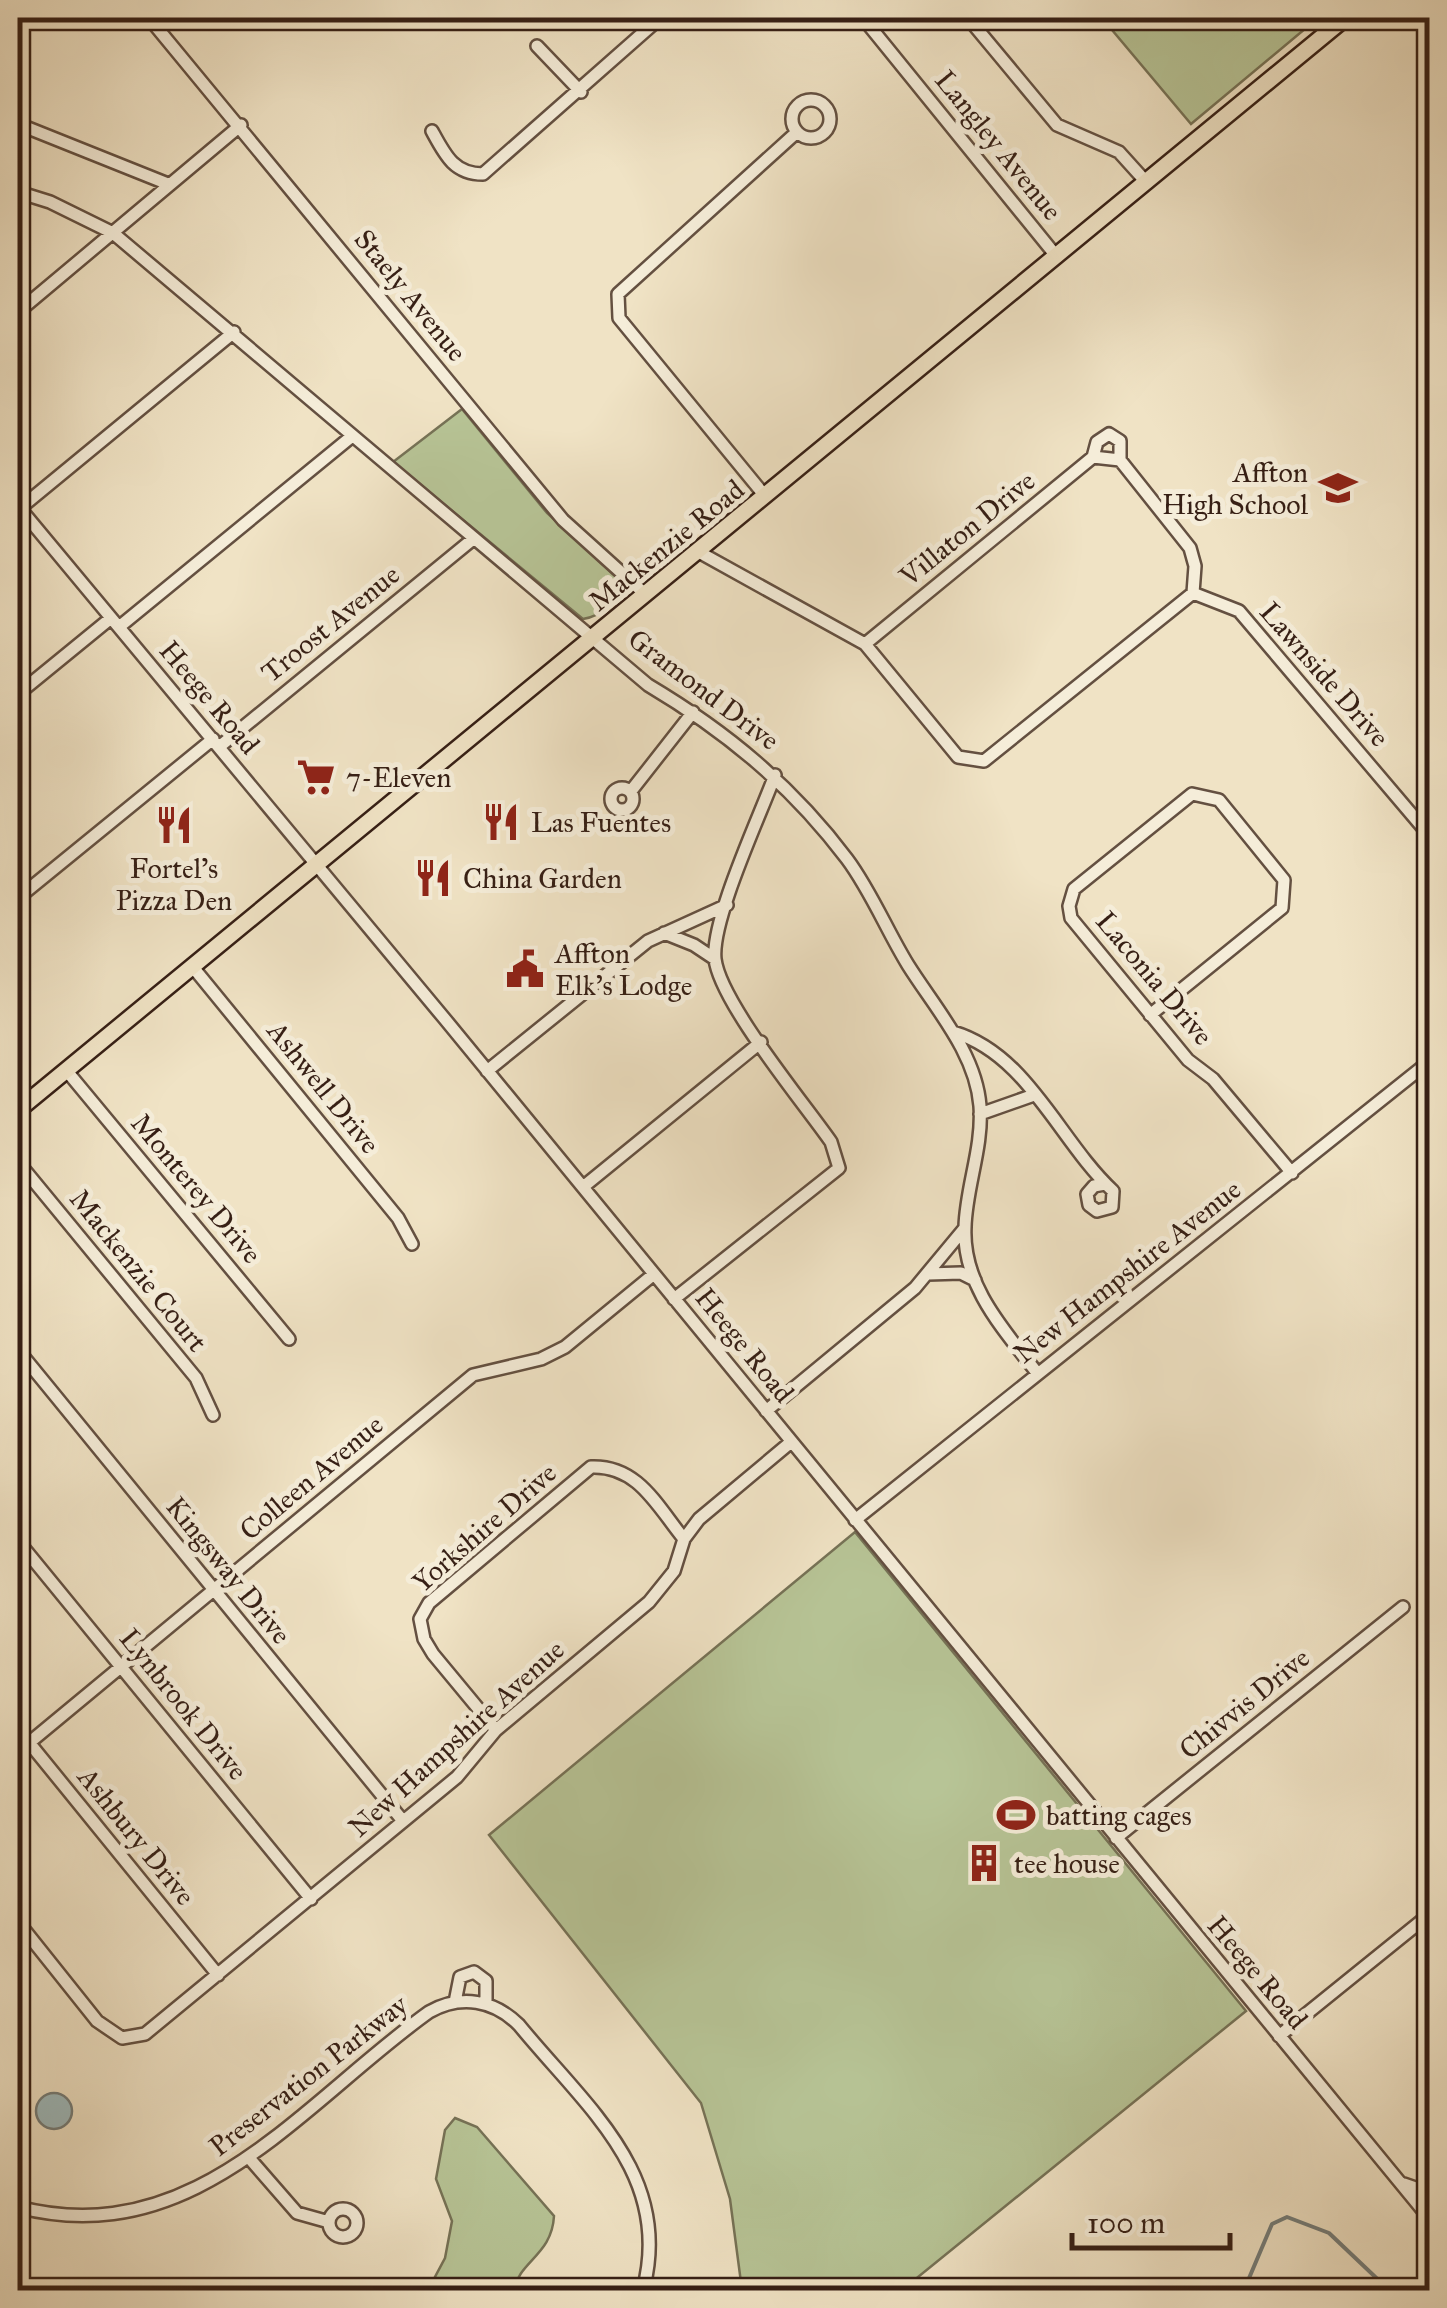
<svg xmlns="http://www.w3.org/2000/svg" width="1447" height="2308" viewBox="0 0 1447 2308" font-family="'IM FELL Great Primer',serif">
	<rect width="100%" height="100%" fill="#f0e3c5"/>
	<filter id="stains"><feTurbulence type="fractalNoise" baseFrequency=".002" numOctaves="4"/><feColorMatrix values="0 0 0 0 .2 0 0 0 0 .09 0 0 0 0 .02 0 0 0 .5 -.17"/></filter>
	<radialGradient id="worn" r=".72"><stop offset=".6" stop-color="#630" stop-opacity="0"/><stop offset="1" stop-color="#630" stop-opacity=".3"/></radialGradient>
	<path fill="#b7c496" stroke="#767256" stroke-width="2.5" d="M1102 18H1318L1191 124Z
		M462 409 547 513 623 583C625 599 598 617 583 619L393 462Z
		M855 1532 1246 2011 902 2290H742L730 2199 701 2103 489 1835Z
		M455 2118 477 2127 554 2216C552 2255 519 2261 514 2290H428L445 2258 452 2221 436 2179 445 2130Z"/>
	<path fill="#9ebbbe" stroke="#747d7a" stroke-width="2.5" d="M36 2111a18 18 0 1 1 36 0a18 18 0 1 1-36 0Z"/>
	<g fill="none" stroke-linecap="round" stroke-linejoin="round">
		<path stroke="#747d7a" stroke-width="4" d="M1244 2290 1272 2224 1287 2217 1329 2233 1389 2290"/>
		<g stroke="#645041" stroke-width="16">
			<path id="minor" d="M149 18 563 520 645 594
				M863 18 1057 257
				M968 18 1057 125 1119 152 1147 183
				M537 46 581 92
				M792 119a19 19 0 1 1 38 0a19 19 0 1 1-38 0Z
				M1430 123 1425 152 1430 157
				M18 124 168 184
				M432 131C445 155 454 174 483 174L660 18
				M18 192 50 202 113 233 648 685C727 732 792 786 847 859 871 891 887 931 908 965 935 1008 976 1053 980 1106 983 1148 966 1187 965 1227 962 1286 1005 1331 1038 1374
				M18 312 241 125
				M1093 457 1097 442 1109 434 1120 441V460
				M765 496 619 318 618 294 797 132
				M18 506 444 1018 1430 2219
				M19 509 234 332
				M697 551 865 644 958 757 984 761 1193 593
				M1193 593 1239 611 1430 836
				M119 627 351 437
				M865 644 1093 457 1120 460 1190 548 1195 566 1193 593
				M18 694 111 618
				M219 747 473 539
				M611 799a11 11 0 1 1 22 0a11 11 0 1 1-22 0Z
				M631 791 693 712
				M18 898 213 739
				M664 933 694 945 715 959
				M192 966 398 1218 412 1244
				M1150 1015 1282 908 1284 880 1219 800 1192 794 1074 889 1069 906 1071 918 1188 1060 1213 1079 1292 1173
				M953 1032C1028 1054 1059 1141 1113 1191L1112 1207 1097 1211 1089 1205 1087 1194 1094 1186 1105 1184
				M66 1070 289 1339
				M487 1071 648 941 727 905
				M980 1114 1034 1095
				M18 1162 196 1378 213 1415
				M583 1187 761 1042
				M928 1274 961 1273 975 1280
				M674 1299 839 1168 831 1142C803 1102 720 1002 715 959 711 920 760 816 775 775
				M18 1350 403 1821
				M766 1411 915 1288 964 1229
				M855 1520 1430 1061
				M18 1541 311 1899
				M18 1729 218 1975
				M496 1730 433 1654 424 1639 420 1619 429 1603 591 1467C638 1465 657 1506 684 1539
				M18 1752 473 1375 541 1359 565 1347 654 1274
				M1116 1838 1403 1607
				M18 1922 97 2021 122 2038 145 2034 457 1777 496 1730 649 1602 674 1571 684 1539 699 1519 791 1442
				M455 2002 460 1977 474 1972 486 1981V2004
				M1279 2036 1430 1914
				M250 2159 297 2213 329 2222
				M1404 2184 1430 2193
				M18 2207C195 2253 303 2102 429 2012 461 1994 494 2000 519 2025 585 2106 674 2175 643 2290
				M329 2223a14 14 0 1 1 28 0a14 14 0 1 1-28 0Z"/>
		</g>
		<g stroke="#361f15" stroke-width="20">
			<path id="major" d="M18 1110 1345 18"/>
		</g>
		<use href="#minor" stroke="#f5edd9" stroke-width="11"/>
		<use href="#major" stroke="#f0e3c5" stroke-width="15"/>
	</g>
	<defs>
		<g id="school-bare" transform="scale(3)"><path d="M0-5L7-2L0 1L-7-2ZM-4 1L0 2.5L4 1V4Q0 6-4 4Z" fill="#8f2418" stroke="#f5edd9" stroke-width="2.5" paint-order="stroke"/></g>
		<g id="supermarket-bare" transform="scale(3)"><path d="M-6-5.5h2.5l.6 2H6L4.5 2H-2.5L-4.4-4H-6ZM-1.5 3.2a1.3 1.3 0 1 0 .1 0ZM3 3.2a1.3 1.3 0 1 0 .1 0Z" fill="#8f2418" stroke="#f5edd9" stroke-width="2.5" paint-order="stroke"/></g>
		<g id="restaurant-bare" transform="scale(3)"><path d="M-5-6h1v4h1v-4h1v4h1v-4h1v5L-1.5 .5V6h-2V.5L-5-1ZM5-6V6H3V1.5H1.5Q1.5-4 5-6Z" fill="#8f2418" stroke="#f5edd9" stroke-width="2.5" paint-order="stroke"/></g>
		<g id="civic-bare" transform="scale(3)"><path d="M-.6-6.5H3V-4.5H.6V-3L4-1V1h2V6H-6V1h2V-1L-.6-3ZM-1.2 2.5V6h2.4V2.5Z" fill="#8f2418" stroke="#f5edd9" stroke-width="2.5" paint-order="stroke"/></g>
		<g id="stadium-bare" transform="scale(3)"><path d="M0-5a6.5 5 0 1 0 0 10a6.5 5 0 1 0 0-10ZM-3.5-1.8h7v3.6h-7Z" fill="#8f2418" stroke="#f5edd9" stroke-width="2.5" paint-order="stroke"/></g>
		<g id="building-bare" transform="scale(3)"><path d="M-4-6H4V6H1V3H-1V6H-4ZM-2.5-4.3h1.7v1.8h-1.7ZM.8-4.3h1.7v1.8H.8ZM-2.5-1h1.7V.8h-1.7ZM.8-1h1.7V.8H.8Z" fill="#8f2418" stroke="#f5edd9" stroke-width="2.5" paint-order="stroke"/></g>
	</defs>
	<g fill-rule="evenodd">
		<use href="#school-bare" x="1338" y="488"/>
		<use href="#supermarket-bare" x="316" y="777"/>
		<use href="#restaurant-bare" x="501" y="822"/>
		<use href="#restaurant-bare" x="174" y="825"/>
		<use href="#restaurant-bare" x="433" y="878"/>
		<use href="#civic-bare" x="525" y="969"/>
		<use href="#stadium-bare" x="1016" y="1815"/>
		<use href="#building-bare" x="984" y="1863"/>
	</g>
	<g text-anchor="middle" stroke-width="10" stroke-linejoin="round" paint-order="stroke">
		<g font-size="28" fill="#361f15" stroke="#f5edd9">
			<text transform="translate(999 145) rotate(51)" y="10">Langley Avenue</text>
			<text transform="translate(411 295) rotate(51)" y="10">Staely Avenue</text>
			<text transform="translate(967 528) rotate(-39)" y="10">Villaton Drive</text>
			<text transform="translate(666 545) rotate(-39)" y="10">Mackenzie Road</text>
			<text transform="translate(330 623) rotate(-39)" y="10">Troost Avenue</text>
			<text transform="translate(1325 674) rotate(49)" y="10">Lawnside Drive</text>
			<text transform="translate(704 689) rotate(37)" y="10">Gramond Drive</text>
			<text transform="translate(210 697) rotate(50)" y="10">Heege Road</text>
			<text transform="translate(1155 978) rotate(50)" y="10">Laconia Drive</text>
			<text transform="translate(324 1087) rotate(51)" y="10">Ashwell Drive</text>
			<text transform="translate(197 1188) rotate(50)" y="10">Monterey Drive</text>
			<text transform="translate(139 1270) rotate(51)" y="10">Mackenzie Court</text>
			<text transform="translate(1127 1271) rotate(-38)" y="10">New Hampshire Avenue</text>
			<text transform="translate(745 1345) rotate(51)" y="10">Heege Road</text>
			<text transform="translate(311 1477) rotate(-40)" y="10">Colleen Avenue</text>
			<text transform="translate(484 1527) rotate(-41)" y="10">Yorkshire Drive</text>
			<text transform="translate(229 1570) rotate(51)" y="10">Kingsway Drive</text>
			<text transform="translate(1244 1703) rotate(-39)" y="10">Chivvis Drive</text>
			<text transform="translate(184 1704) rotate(51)" y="10">Lynbrook Drive</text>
			<text transform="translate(456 1738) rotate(-42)" y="10">New Hampshire Avenue</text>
			<text transform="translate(137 1836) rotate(51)" y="10">Ashbury Drive</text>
			<text transform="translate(1258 1972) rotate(50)" y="10">Heege Road</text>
			<text transform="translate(308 2075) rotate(-38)" y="10">Preservation Parkway</text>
		</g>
		<g font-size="28" fill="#361f15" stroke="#f5edd9" text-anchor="start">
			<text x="1308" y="482" text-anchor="end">Affton<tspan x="1308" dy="32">High School</tspan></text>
			<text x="346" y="787">7-Eleven</text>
			<text x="531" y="832">Las Fuentes</text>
			<text x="174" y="878" text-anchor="middle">Fortel's<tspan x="174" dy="32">Pizza Den</tspan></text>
			<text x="463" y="888">China Garden</text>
			<text x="555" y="963">Affton<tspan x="555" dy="32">Elk's Lodge</tspan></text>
			<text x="1046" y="1825">batting cages</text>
			<text x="1014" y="1873">tee house</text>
		</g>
	</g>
	<rect width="1447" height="2308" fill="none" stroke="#f0e3c5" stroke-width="60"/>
	<rect x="20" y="20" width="1407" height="2268" fill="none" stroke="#361f15" stroke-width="5"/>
	<rect x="30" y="30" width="1387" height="2248" fill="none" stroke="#361f15" stroke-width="2.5"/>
	<path d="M1072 2233v15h158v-15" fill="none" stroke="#361f15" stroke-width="5"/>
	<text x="1087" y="2233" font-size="30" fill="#361f15" stroke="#f5edd9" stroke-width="8" paint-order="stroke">100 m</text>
	<rect width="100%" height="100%" filter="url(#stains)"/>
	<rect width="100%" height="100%" fill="url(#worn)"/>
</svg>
